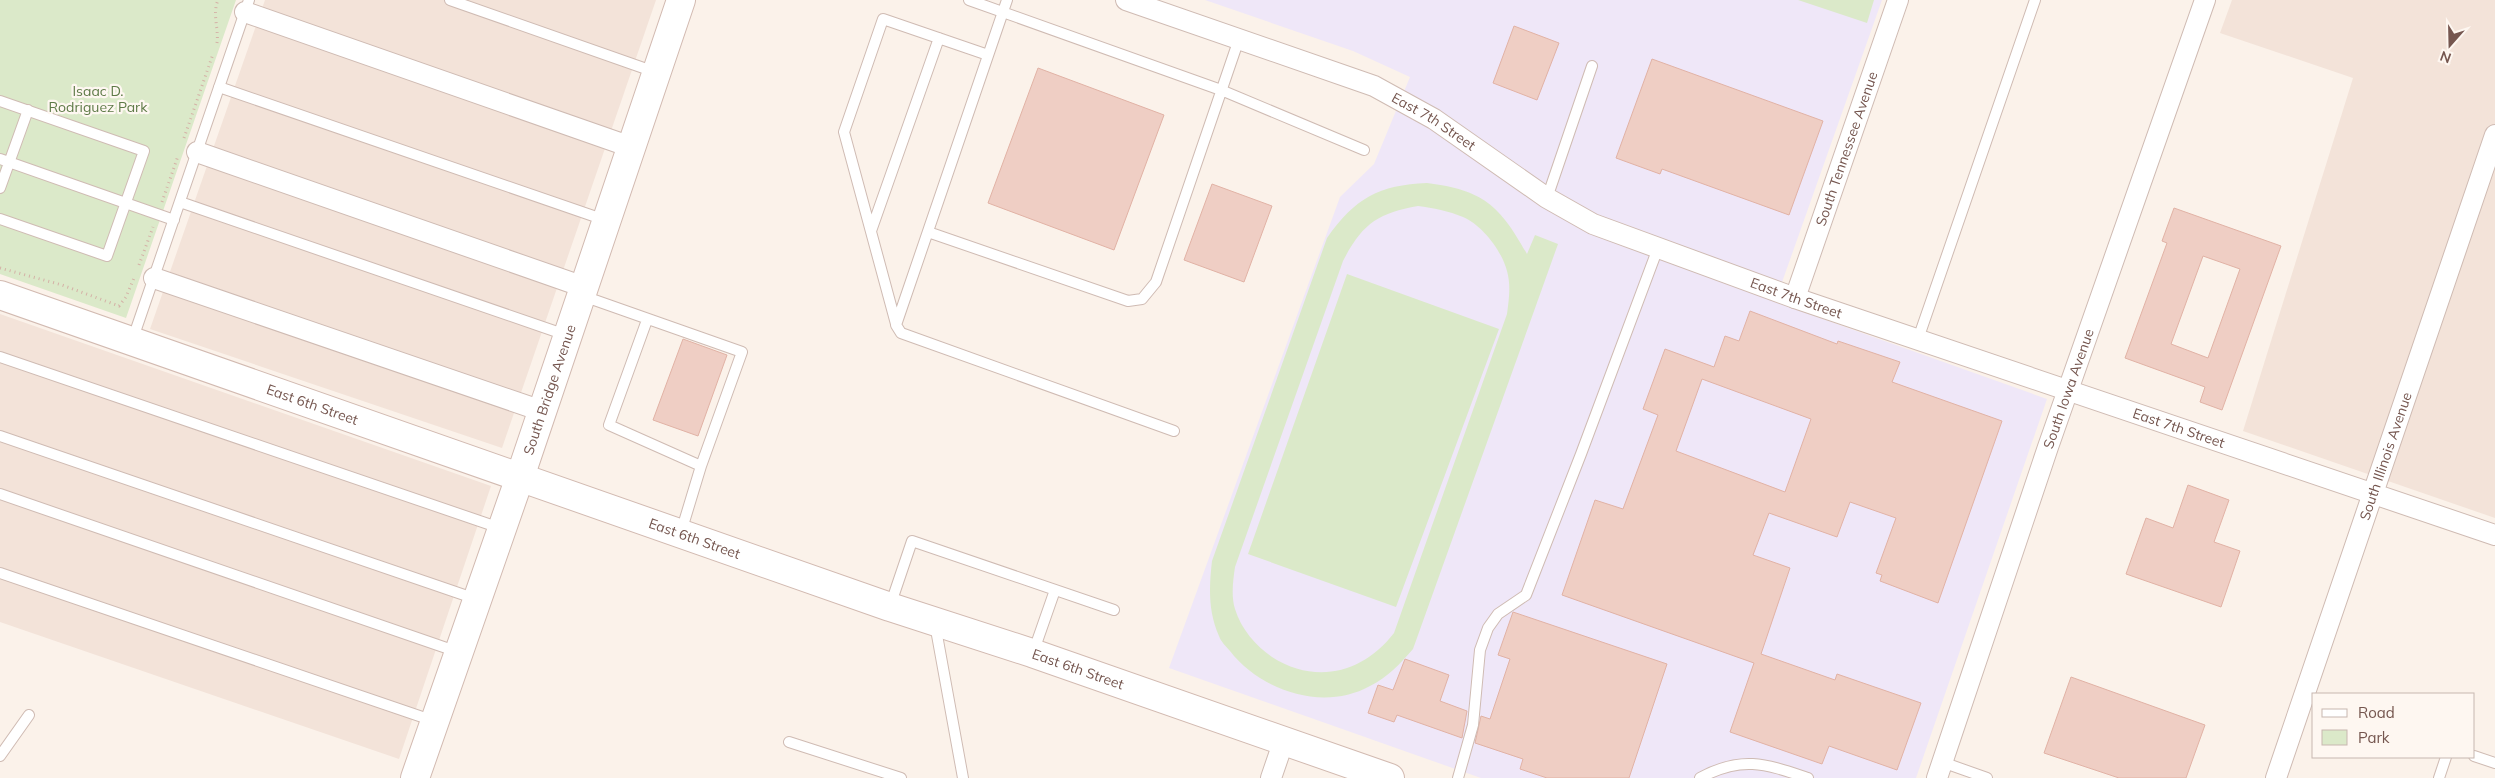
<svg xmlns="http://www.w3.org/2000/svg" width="2495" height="778" viewBox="0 0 2495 778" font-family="Mulish,sans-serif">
	<rect width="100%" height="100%" fill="#fbf2ea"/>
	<path fill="#f3e3d9" d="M265 0H656L502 448 150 329Z
		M2232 0H2495V518L2243 431 2353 78 2220 33Z
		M0 314 491 486 399 759 0 622Z"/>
	<path fill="#efe7f8" d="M1205 0H1882L1775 302 2047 399 1916 778H1481L1169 668 1340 197 1374 164 1410 77 1353 51Z"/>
	<path fill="#dbe9c9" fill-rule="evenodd" d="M0 0H236L126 318 0 274Z
		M1798 0H1874L1867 23Z
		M1427 183C1484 190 1500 206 1527 254L1535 235 1558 244 1413 649C1400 664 1388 677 1370 686 1323 712 1261 691 1230 651 1226 646 1221 642 1219 636 1208 611 1209 587 1212 561L1327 238C1355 198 1379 185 1427 183ZM1418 206C1433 208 1449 211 1463 217 1482 225 1502 251 1507 271 1511 285 1509 299 1507 314L1394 633C1363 673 1316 685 1272 657 1256 646 1241 629 1235 609 1231 596 1233 581 1235 567L1343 261C1362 224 1378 213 1418 206Z
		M1347 274 1499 329 1396 607 1248 554Z"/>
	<path fill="#efcec4" stroke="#e1b2a5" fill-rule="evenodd" d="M1514 26 1559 43 1537 100 1493 83Z
		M1652 59 1823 121 1789 215 1662 169 1660 174 1616 158Z
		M1038 68 1164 115 1114 250 988 203Z
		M1212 184 1272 206 1244 282 1184 260Z
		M2174 208 2281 246 2222 410 2200 402 2205 387 2125 358 2167 243 2162 241ZM2203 256 2240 269 2208 358 2171 344Z
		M1750 311 1837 344 1838 341 1900 362 1892 382 2002 421 1938 603 1880 581 1882 575 1876 573 1896 518 1850 502 1837 537 1769 513 1753 555 1790 568 1761 654 1835 680 1837 674 1921 703 1897 770 1829 746 1822 764 1730 732 1754 663 1562 595 1595 500 1623 509 1658 415 1643 409 1665 349 1714 367 1725 336 1739 341ZM1702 379 1811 419 1785 492 1676 451Z
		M683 339 727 355 698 436 653 420Z
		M2188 485 2229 500 2214 542 2240 551 2221 607 2126 574 2146 518 2173 528Z
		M1513 612 1667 664 1629 778H1547L1520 769 1523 759 1475 743 1481 716 1490 719 1510 659 1498 655Z
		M1405 659 1449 675 1440 701 1467 711 1462 738 1397 715 1394 722 1368 713 1378 685 1393 690Z
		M2071 677 2205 725 2186 778H2119L2044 753Z"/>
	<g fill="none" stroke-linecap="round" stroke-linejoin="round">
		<g stroke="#cfbbb3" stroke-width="12">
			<path id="lane" d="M450 0 655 72
				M969 0 1221 90 1364 150
				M1007 0 896 325 901 333 1174 431
				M219 87 605 220
				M0 101 144 151 107 256 0 219
				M0 159 174 220
				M0 188 28 110
				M1547 198 1592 66
				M180 202 566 335
				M871 231 939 38
				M928 232 1128 301 1142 299 1156 282 1239 39
				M583 296 742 352 701 466 681 532
				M647 320 609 425 701 466
				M896 324 844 132 883 19 988 55
				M1918 339 2035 0
				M132 341 249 0
				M0 357 500 528
				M0 436 476 599
				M0 494 458 652
				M0 573 434 721
				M890 606 912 541 1114 610
				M935 624 963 778
				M1033 653 1055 590
				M789 742 901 778
				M0 756 29 715
				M2474 756 2495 763
				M1942 762 1987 778
				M1458 778 1473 725 1480 650 1488 628 1498 614 1526 595 1581 454 1658 248
				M1700 778C1742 755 1766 764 1808 778
				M2439 778 2446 757"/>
		</g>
		<g stroke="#cfbbb3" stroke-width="22">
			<g id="street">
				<path id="s1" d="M1126 0 1374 86 1434 119 1547 198 1593 224 1795 298 2495 535"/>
				<path d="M245 12 631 147"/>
				<path d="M197 152 584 287"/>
				<path d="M154 278 542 411"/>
				<path id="s2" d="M1795 298 1898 0"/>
				<path d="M1271 778 1284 740"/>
				<path id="s3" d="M1937 778 2048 447 2205 0"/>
				<path id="s4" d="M2276 778 2495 135"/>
			</g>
		</g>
		<g stroke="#d2bab1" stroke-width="30">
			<g id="secondary">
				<path id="s5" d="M0 295 890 607 1032 653 1390 778"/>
				<path id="s6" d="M415 778 520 477 681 0"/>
			</g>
		</g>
		<path stroke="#d4b1a6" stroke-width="3" stroke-dasharray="1 4" stroke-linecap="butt" d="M217 43C219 28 212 15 218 0
			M184 138 213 54
			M162 202 178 156
			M139 265 153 227
			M0 268 62 285 119 306 126 297 134 278"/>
		<use href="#lane" stroke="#fff" stroke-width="10"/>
		<use href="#street" stroke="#fff" stroke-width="20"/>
		<use href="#secondary" stroke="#fff" stroke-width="28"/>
	</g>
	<g text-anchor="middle" stroke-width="4.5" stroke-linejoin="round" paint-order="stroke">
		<g font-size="14" fill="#5e7a47" stroke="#fef7f1">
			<text x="98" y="96">Isaac D.<tspan x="98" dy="16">Rodriguez Park</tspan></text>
		</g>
		<g font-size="14" fill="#75564f" stroke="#fef7f1">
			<text dy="5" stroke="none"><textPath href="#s1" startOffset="332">East 7th Street</textPath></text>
			<text dy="5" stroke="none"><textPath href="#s2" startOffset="158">South Tennessee Avenue</textPath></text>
			<text dy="5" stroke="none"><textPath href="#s1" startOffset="738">East 7th Street</textPath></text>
			<text dy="5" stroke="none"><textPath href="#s6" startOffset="411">South Bridge Avenue</textPath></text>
			<text dy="5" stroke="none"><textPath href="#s3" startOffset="411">South Iowa Avenue</textPath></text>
			<text dy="5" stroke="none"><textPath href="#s5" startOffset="331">East 6th Street</textPath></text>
			<text dy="5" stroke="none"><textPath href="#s1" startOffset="1142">East 7th Street</textPath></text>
			<text dy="5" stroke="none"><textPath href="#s4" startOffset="340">South Illinois Avenue</textPath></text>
			<text dy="5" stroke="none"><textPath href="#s5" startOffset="736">East 6th Street</textPath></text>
			<text dy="5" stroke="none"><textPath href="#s5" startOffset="1141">East 6th Street</textPath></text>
		</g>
	</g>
	<rect x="2312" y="693" width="162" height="65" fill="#fef7f1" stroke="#c7b7b0"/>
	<rect x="2322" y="709" width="25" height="8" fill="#ffffff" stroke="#c7b7b0"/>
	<text x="2358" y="718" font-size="15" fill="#75564f">Road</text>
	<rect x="2322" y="730" width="25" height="15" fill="#dbe9c9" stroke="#c7b7b0"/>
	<text x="2358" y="743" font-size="15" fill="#75564f">Park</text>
	<g transform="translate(2450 45) rotate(200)" stroke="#fef7f1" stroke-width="4" paint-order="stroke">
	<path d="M0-4L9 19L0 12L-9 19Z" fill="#75564f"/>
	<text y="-8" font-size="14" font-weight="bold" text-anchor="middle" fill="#75564f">N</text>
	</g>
</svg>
